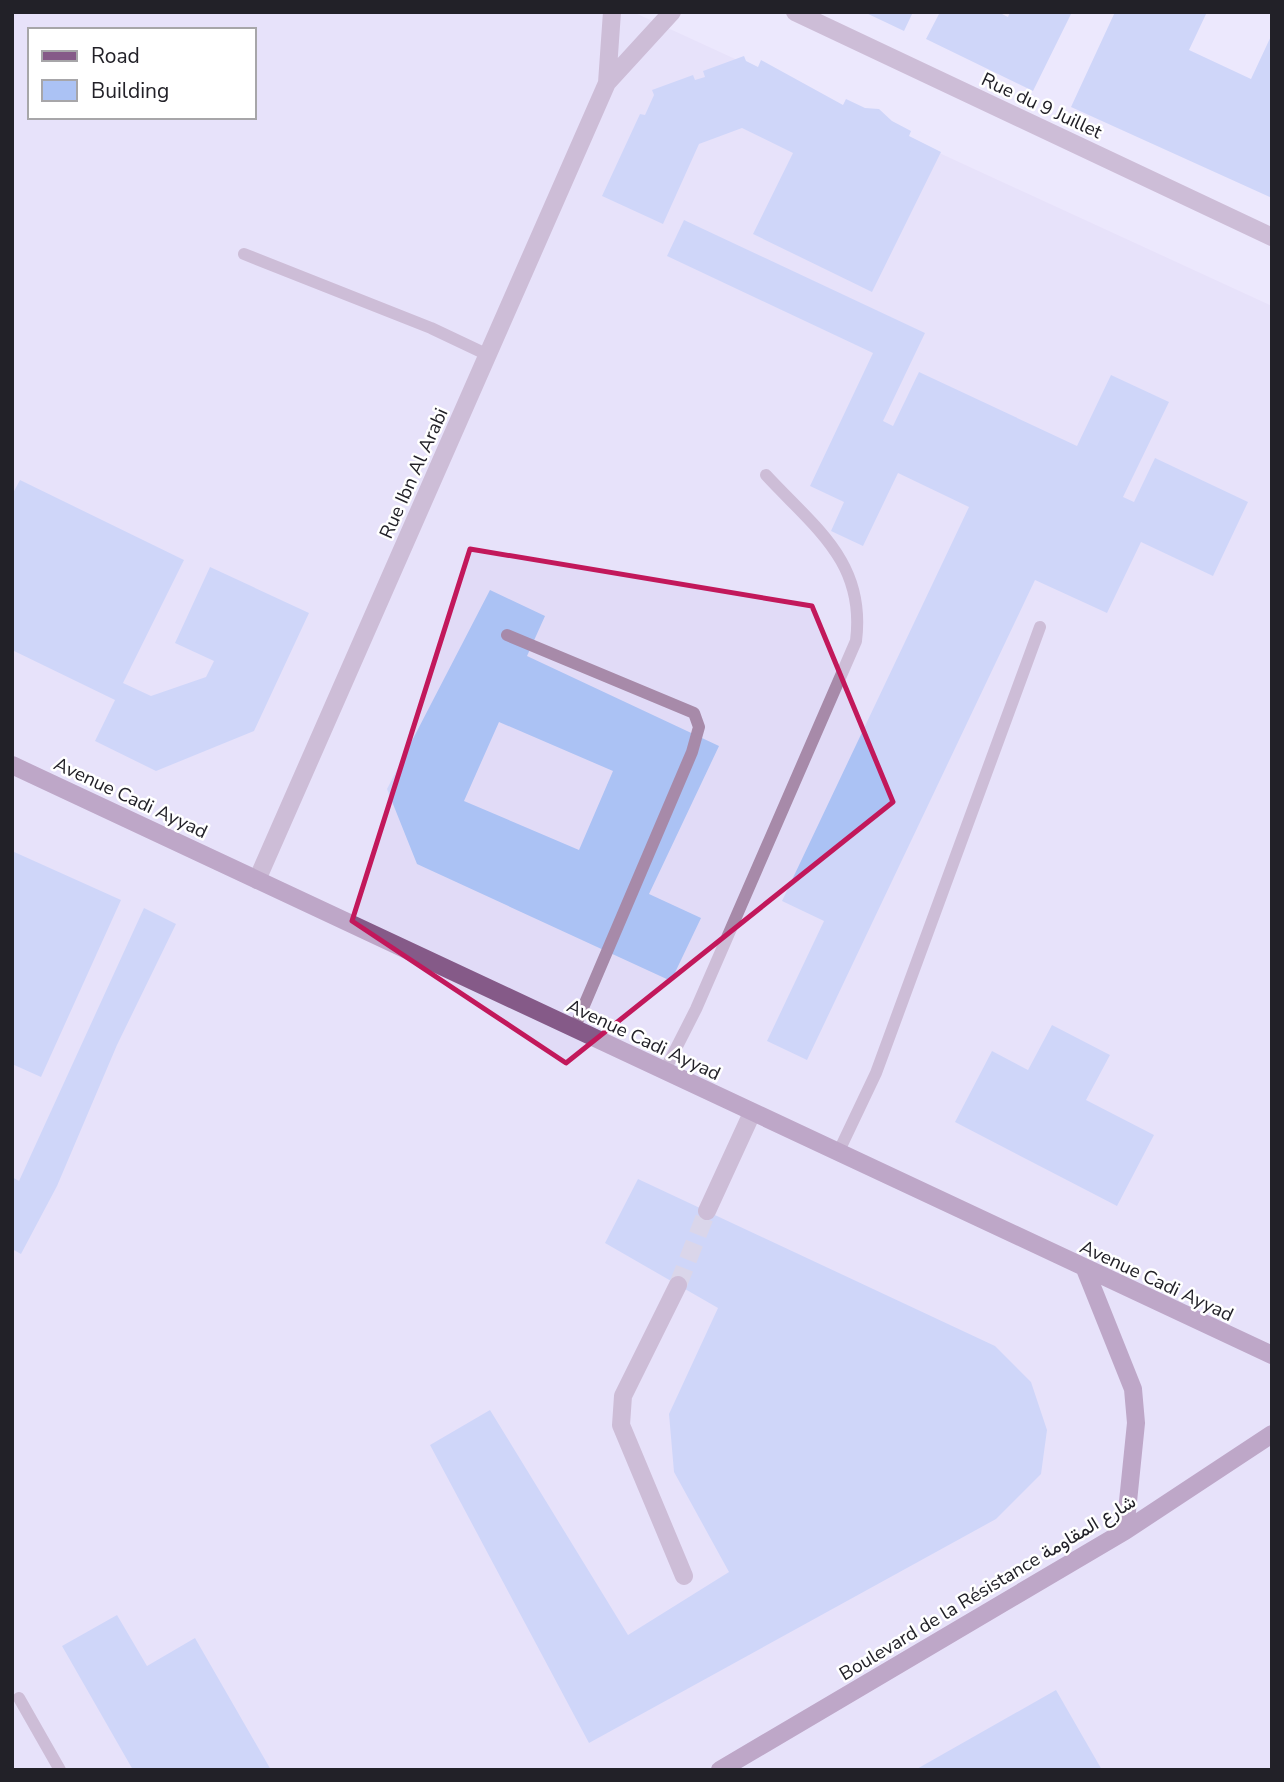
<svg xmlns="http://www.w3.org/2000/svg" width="1284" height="1782" viewBox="0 0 1284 1782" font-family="'Nunito Sans',Vazirmatn,sans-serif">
	<rect width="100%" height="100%" fill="#ece8fd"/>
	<path fill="#e1dbf7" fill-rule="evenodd" d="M12 12H633L1272 306V1770H12ZM30 30H254V117H30Z"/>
	<path fill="#abc2f4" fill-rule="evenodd" d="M864 12H913L904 31Z
		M940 12H998L1008 17 1010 12H1072L1033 91 926 39Z
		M1115 12H1207L1189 50 1251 79 1272 34V198L1071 107Z
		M744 56 746 61 758 67 761 60 843 105 846 99 865 108 879 109 892 121 911 131 909 136 941 152 872 292 753 234 793 153 742 128 699 144 663 224 602 196 640 114 645 115 654 95 652 90 693 75 695 80 705 77 703 71Z
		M684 220 925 333 883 421 893 426 919 372 1077 446 1111 375 1169 402 1123 497 1134 502 1155 458 1248 502 1213 576 1141 542 1107 613 1035 580 807 1060 767 1041 824 921 782 901 969 507 898 473 863 546 831 531 844 502 810 486 873 353 667 256Z
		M20 480 184 560 123 683 151 696 206 677 214 661 175 643 210 567 309 613 254 731 156 771 95 741 115 700 12 650V495Z
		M490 590 545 616 527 656 719 746 649 894 701 918 671 981 417 864 387 789ZM499 722 613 771 579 850 464 801Z
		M12 851 121 900 41 1077 12 1064Z
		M144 908 176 924 117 1045 57 1186 21 1254 12 1249V1177L19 1181Z
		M1052 1025 1110 1055 1086 1100 1154 1135 1117 1206 955 1122 992 1051 1028 1070Z
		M638 1179 995 1346 1031 1382 1047 1430 1041 1474 996 1519 589 1743 430 1445 490 1410 628 1635 729 1572 674 1472 669 1414 718 1308 605 1243Z
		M117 1615 147 1666 195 1638 271 1770H133L62 1646Z
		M1056 1690 1102 1770H915Z"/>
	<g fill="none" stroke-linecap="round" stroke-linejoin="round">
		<path stroke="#c4c0d2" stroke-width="18" stroke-dasharray="18 9" stroke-linecap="butt" d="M678 1285 707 1211"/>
		<path stroke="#a78aa9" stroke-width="12" d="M244 254 431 328 488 355
			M507 635 694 713 699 727 692 752 574 1029
			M664 1072 696 1009 856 641C866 562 815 528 766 475
			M838 1153 876 1073 1040 627
			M19 1698 60 1770"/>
		<path stroke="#a78aa9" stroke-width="18" d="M795 12 1272 237
			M607 83 612 12
			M257 880 607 83 672 12
			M707 1211 752 1113
			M678 1285 623 1396 621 1425 684 1576"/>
		<path stroke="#855a88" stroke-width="18" d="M12 765 1272 1355
			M1085 1269 1133 1389 1136 1423 1125 1531
			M720 1770 1125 1531 1272 1434"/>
	</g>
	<path d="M0 0H1284V1782H0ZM470 549 812 606 893 802 566 1063 352 921Z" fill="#ece8fd" fill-opacity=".55" fill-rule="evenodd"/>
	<path fill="none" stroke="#c2185b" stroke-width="5" stroke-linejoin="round" d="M470 549 812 606 893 802 566 1063 352 921Z"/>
	<g text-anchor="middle" stroke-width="5" stroke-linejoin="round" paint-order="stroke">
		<g font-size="19" fill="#222128" stroke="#fff">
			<text transform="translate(1042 105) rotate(25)" y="7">Rue du 9 Juillet</text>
			<text transform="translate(413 473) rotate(-66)" y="7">Rue Ibn Al Arabi</text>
			<text transform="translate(131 797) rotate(25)" y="7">Avenue Cadi Ayyad</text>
			<text transform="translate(644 1039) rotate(25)" y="7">Avenue Cadi Ayyad</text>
			<text transform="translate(1157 1280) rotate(25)" y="7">Avenue Cadi Ayyad</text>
			<text transform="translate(987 1587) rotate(-31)" y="7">Boulevard de la Résistance شارع المقاومة</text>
		</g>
	</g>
	<rect width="1284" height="1782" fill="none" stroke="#222128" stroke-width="28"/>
	<rect x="28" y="28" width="228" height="91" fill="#ffffff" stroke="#a7a6a9" stroke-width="2"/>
	<rect x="42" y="51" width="35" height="10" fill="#855a88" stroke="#a7a6a9" stroke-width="2"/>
	<text x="91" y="63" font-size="21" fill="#222128">Road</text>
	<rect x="42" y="80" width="35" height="21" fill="#abc2f4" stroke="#a7a6a9" stroke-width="2"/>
	<text x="91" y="98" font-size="21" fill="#222128">Building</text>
</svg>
